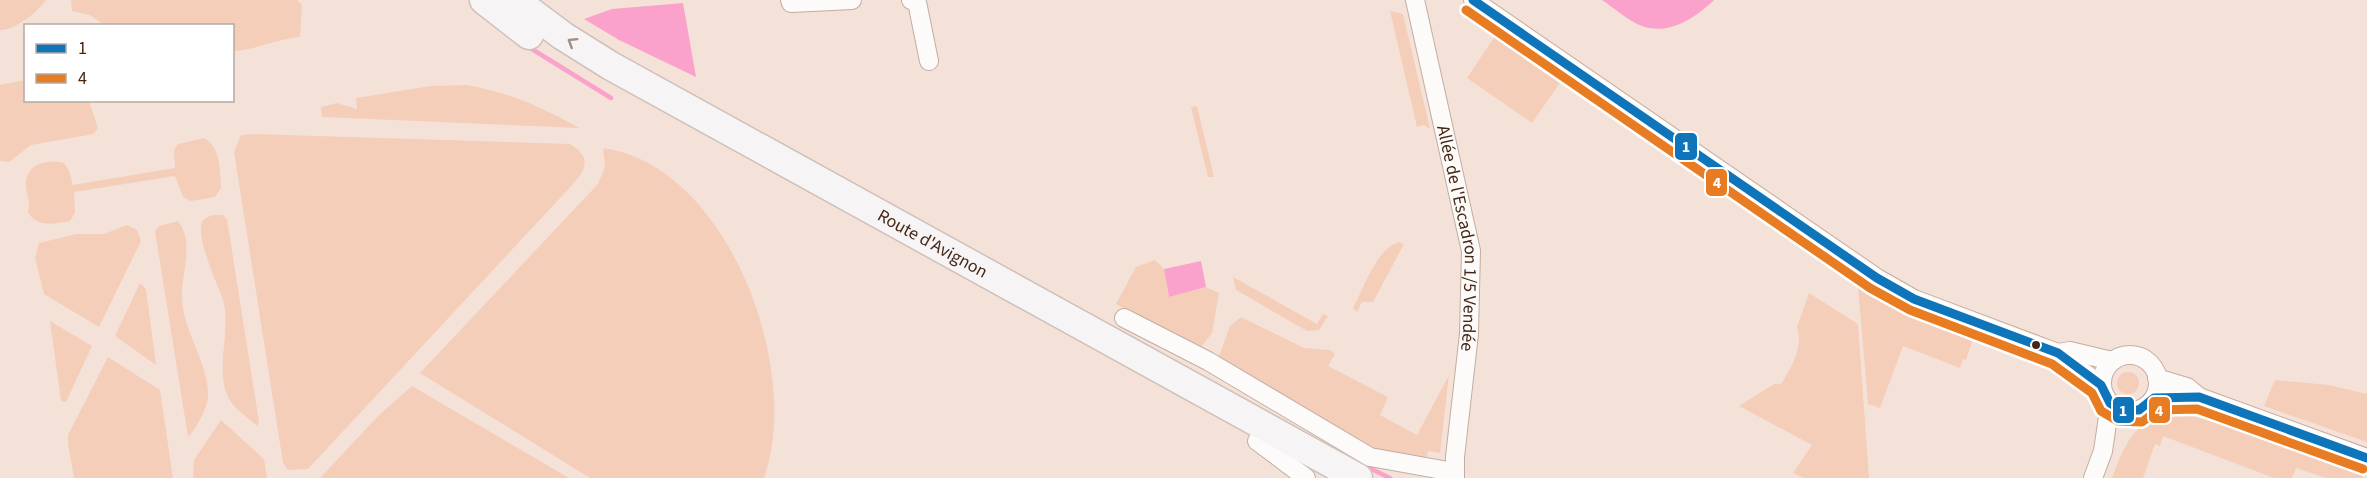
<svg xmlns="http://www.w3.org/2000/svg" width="2367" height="478" viewBox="0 0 2367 478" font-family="'Source Sans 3',sans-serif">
	<rect width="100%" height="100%" fill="#f4e2d9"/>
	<path fill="#f5ceba" d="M0 0H46C38 12 14 31 0 30Z
		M71 0H297L302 5 300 37C277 39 258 49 235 51H233L232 26 104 25 90 15 72 11Z
		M1390 11 1403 14 1430 129 1424 125 1417 127Z
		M1497 33 1562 80 1532 123 1467 78Z
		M25 80 26 100 89 101 98 128 94 134 31 145 9 162 0 161V85Z
		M467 85C511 93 541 107 580 128L322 117 321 107 337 103 357 109 356 98 431 86Z
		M1197 106 1213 173 1214 177H1208L1191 107Z
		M255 134 570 144C590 156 588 167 574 183L308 469 288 470 283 463 234 152 241 135Z
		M204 138C221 147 220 170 221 188L215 197 191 201 183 197 175 176 74 192 75 213 70 221C55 224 36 228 28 212 31 203 27 197 26 188 24 164 45 159 64 163L69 171 73 185 175 168 174 150 178 144Z
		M603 148C728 165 803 370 764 478H590L420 373 598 184 605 167Z
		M213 215H223L227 219 259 422 257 426C248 418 233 408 228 397 214 366 233 329 222 297 217 283 192 230 204 219 207 217 210 216 213 215Z
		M178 221C195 243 181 273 182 298 183 332 209 363 208 396 208 407 196 429 188 437L155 231 159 226Z
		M127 225 137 230 141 241 99 327 44 294 35 258 39 243 76 234H104Z
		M1399 242 1404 244 1373 302H1362L1357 312 1353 308C1364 288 1376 249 1399 242Z
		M1155 260 1164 269 1169 297 1206 287 1219 293 1212 333 1198 351 1116 304 1136 267Z
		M1233 277 1317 324 1323 314 1328 316 1319 330 1307 331 1236 290Z
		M140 283 146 289 156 365 115 336Z
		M1858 287 1972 341 1966 360 1963 359 1960 368 1903 346 1880 408 1868 404Z
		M1809 293 1858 324 1869 478H1804L1793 473 1812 445 1739 406 1774 384H1781C1791 369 1804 345 1797 327Z
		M1241 317 1304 348 1330 350 1335 354 1328 366 1388 397 1380 415 1417 435 1449 375 1440 453 1428 451 1426 460 1370 448 1218 359 1230 326Z
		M50 321 92 346 66 402 61 401Z
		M108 357 160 390 173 478H74L68 444V435Z
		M2117 383a11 11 0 1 1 22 0a11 11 0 1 1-22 0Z
		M2275 380 2329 385 2367 394V442L2264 406Z
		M412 386 569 478H320L379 415Z
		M2170 410 2242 430 2363 475 2362 478H2326L2296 468 2292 478H2274L2163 436 2160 446 2155 444 2143 478H2112C2124 446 2134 421 2170 410Z
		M221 420 264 459 267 478H193L194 460Z"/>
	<path fill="#faa2cb" d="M1602 0H1714C1694 19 1666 38 1637 24 1624 17 1614 8 1602 0Z
		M683 3 696 77 619 40 584 19 612 9Z
		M1201 261 1206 287 1169 297 1164 269Z"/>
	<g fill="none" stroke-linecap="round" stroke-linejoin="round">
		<path stroke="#faa2cb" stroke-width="4.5" d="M527 46 611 98
			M1361 464 1390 478"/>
		<g stroke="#c3ada1" stroke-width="20">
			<g id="street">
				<path d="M790 0 791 3 852 0"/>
				<path d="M911 0 917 2 929 61"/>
				<path id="s1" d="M1415 0 1471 251 1469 334 1455 457V478"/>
				<path d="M1473 0 1877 278 1914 299 2058 353 2101 385"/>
				<path d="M1124 318 1208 361 1370 457 1454 472"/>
				<path d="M2058 353 2070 351 2112 361"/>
				<circle cx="2130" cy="383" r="28"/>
				<path d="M2157 378 2187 387 2199 397 2367 458"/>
				<path d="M2154 398 2199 397"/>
				<path d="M1257 441 1306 478"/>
				<path d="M2093 478 2103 451 2110 403"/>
			</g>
		</g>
		<g stroke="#cfc1ba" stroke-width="31">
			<g id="primary">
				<path d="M484 0 529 35"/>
				<path id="s2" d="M515 0 563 36 611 66 1358 478"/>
			</g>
		</g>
		<use href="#street" stroke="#fdfbf9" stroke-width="18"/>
		<use href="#primary" stroke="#f7f4f6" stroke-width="28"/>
		<g stroke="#fff" stroke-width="14">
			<path id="bus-1" d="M1473 0 1877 278 1914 299 2058 353 2101 385 2110 403 2122 410H2139L2154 398 2199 397 2367 458"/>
		</g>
		<g stroke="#fff" stroke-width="14">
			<path id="bus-2" d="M1466 10 1870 288 1910 310 2052 364 2092 393 2101 411 2118 421 2142 422 2158 410 2197 409 2363 469"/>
		</g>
		<use href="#bus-1" stroke="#0f75bb" stroke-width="9"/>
		<use href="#bus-2" stroke="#e77c22" stroke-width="9"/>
	</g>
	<defs><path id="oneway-chevron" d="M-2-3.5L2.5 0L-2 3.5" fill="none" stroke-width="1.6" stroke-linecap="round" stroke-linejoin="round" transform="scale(1.5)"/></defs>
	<use stroke="#9e8e86" href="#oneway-chevron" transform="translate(572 42) rotate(-148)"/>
	<circle fill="#452717" stroke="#fff" stroke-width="2" cx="2036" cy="345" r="5"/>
	<g text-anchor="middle" stroke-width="5" stroke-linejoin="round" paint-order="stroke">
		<g font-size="18" fill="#452717" stroke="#fff">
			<text dy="6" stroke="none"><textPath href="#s1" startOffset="243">Allée de l'Escadron 1/5 Vendée</textPath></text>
			<text dy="6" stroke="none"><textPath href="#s2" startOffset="484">Route d'Avignon</textPath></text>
		</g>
	</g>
	<g stroke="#fff" stroke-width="2">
		<rect x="1674" y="132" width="24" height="29" rx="6" fill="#0f75bb"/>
		<rect x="1705" y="168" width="23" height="29" rx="6" fill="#e77c22"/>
		<rect x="2148" y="396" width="23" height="28" rx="6" fill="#e77c22"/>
		<rect x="2112" y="396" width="23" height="28" rx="6" fill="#0f75bb"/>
	</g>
	<g font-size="16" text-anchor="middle" font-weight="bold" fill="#fff">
		<text x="1686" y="152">1</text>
		<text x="1717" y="188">4</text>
		<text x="2159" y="416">4</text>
		<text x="2123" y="416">1</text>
	</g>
	<rect x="24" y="24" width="210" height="78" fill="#ffffff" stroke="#b5a9a2" stroke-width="1.5"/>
	<rect x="36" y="44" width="30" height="9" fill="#0f75bb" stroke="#b5a9a2" stroke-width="1.5"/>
	<text x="78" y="54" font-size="18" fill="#452717">1</text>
	<rect x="36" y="74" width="30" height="9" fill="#e77c22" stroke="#b5a9a2" stroke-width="1.5"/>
	<text x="78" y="84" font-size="18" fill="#452717">4</text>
</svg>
